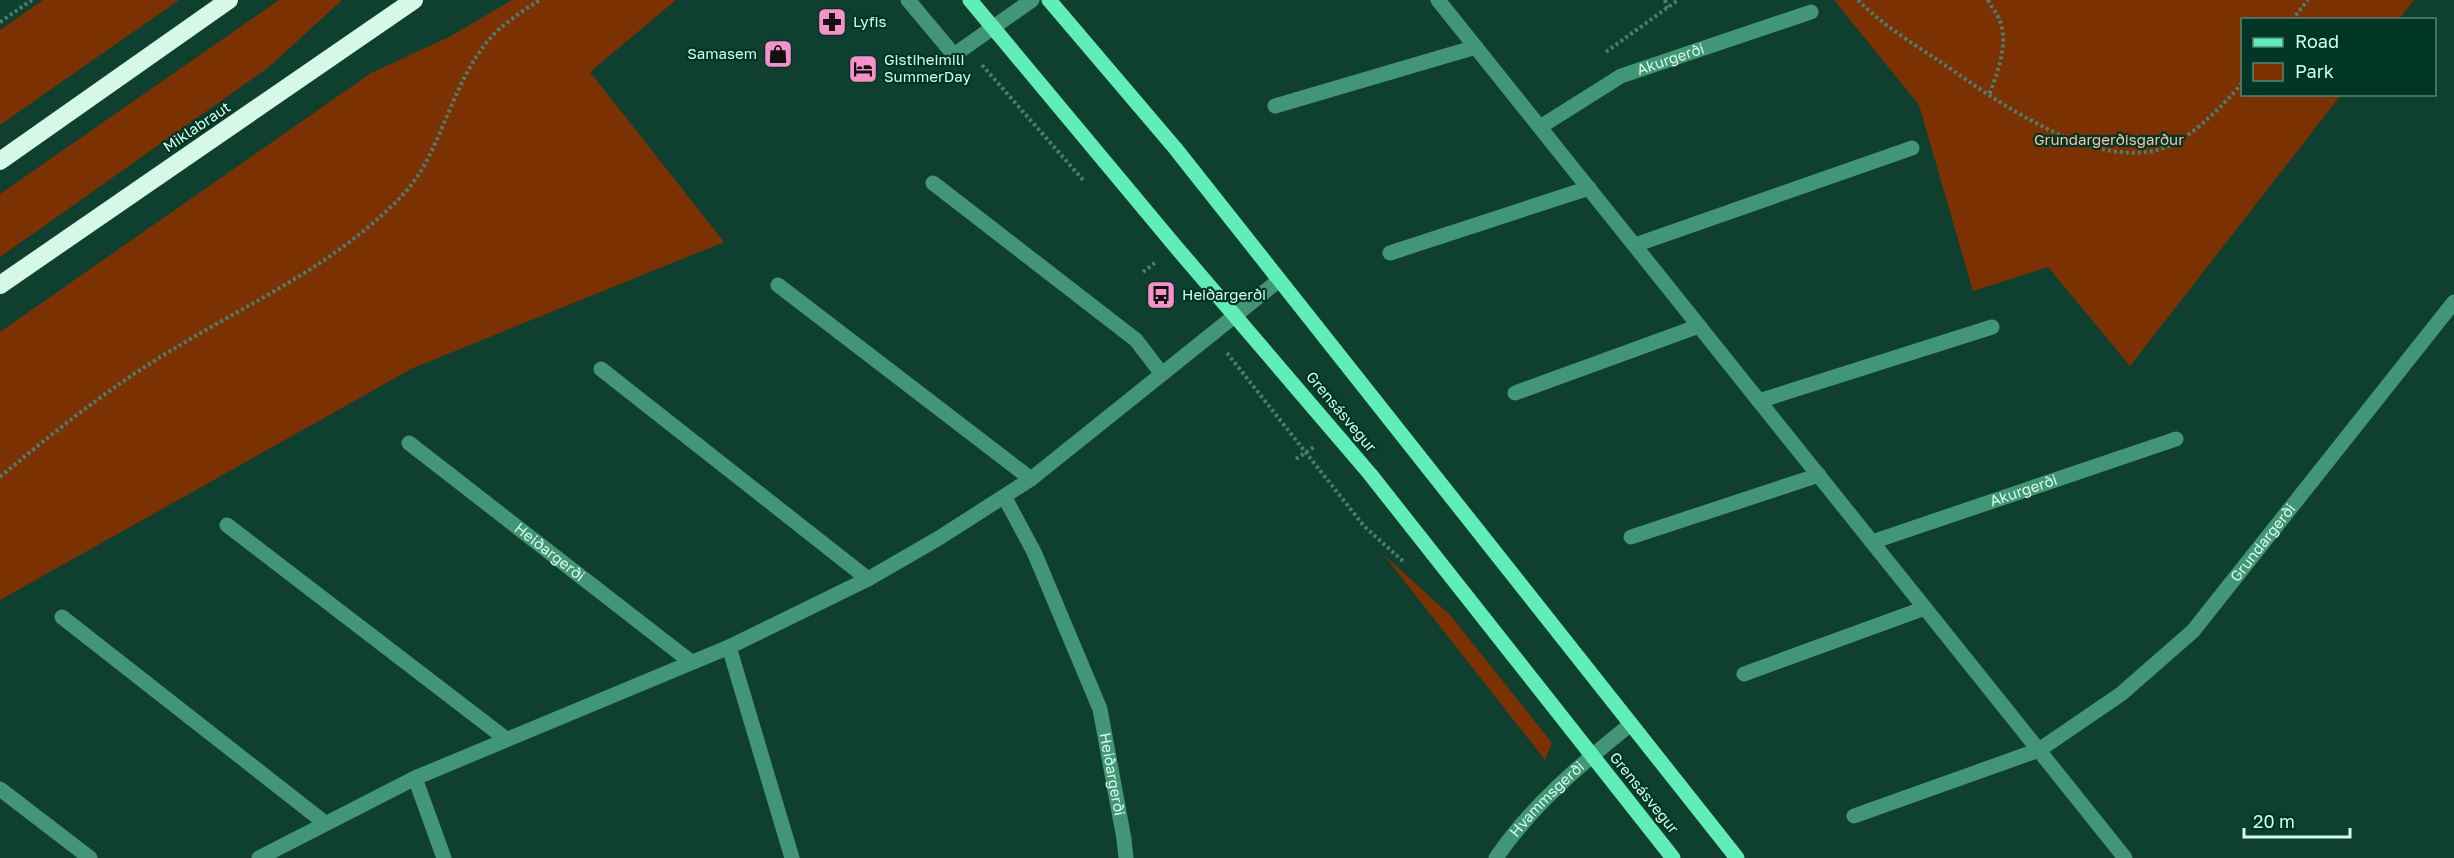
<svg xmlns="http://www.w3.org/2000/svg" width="2454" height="858" viewBox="0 0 2454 858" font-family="'Golos Text',sans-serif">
	<rect width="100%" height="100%" fill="#0f402f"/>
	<path fill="#7b3102" d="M43 0H179L0 125V30Z
		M279 0H342L269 67 0 257V194Z
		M512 0H676L590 72 724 242 413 368 0 600V332L371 73 449 37Z
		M1834 0H2414L2399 19 2242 20V94L2341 95 2130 366 2048 267 1973 291 1919 105Z
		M1383 554 1450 615 1552 743 1545 760Z"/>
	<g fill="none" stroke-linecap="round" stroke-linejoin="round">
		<path stroke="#4e7d6b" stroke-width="4" stroke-dasharray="3 3" stroke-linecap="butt" d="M1665 0 1667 8
			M1858 0C1882 25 1914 44 1942 63 1997 101 2087 167 2157 150 2187 143 2223 106 2242 83
			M1988 0C1991 7 1997 13 2000 21 2009 43 1997 74 1989 95
			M2292 20 2308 0
			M0 22 32 0
			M1606 52 1678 0
			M982 65 1084 181
			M1143 272 1156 262
			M1227 353 1364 526 1404 562
			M1296 459 1314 447
			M0 477C55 431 110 387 172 350 242 307 320 272 382 215 400 199 416 182 427 160 449 118 462 66 496 32 509 20 525 9 540 0"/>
		<g stroke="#429576" stroke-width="15">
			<path d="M908 0 954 55 1032 0"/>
			<path d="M1438 0 2125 858"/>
			<path d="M1275 106 1476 47"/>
			<path id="s1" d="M1540 127 1621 76 1811 12"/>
			<path d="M933 183 1136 340 1162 374"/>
			<path d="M1635 245 1912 148"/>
			<path d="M1390 253 1589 188"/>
			<path d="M778 285 1031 479"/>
			<path d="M601 369 868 579"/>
			<path d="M1515 393 1699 326"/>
			<path d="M1759 401 1992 327"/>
			<path id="s2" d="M409 443 691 662"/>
			<path id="s3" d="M1005 498 1034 552 1100 709 1124 839 1126 858"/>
			<path d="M227 525 506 739"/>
			<path d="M1631 537 1819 475"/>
			<path id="s4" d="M1872 542 2176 439"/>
			<path d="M62 617 325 823"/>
			<path d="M729 647 792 858"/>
			<path d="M1744 674 1925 608"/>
			<path d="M415 778 444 858"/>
			<path d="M0 789 90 858"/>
			<path id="s5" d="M1854 816 2039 750 2121 694 2193 631 2454 302"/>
			<path d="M259 858 415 778 729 647 868 579 939 538 1031 479 1278 281"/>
			<path id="s6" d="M1496 858C1532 805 1581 764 1631 724"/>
		</g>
		<path stroke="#61edba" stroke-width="15" d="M970 0 1176 247 1370 474 1673 858
			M1049 0 1175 148 1737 858"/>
		<path stroke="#d5f8e7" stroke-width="18" d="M0 161 229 0
			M0 285 414 0"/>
	</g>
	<defs>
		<g id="pharmacy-square" transform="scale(1.5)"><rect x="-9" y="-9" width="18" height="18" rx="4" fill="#f890cb" stroke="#013525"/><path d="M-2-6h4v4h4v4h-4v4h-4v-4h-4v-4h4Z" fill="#111"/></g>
		<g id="shop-square" transform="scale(1.5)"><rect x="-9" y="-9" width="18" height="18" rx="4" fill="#f890cb" stroke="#013525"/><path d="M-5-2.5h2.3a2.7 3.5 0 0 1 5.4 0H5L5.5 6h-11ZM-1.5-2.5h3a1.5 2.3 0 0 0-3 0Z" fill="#111"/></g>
		<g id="hotel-square" transform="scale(1.5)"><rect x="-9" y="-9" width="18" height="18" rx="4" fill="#f890cb" stroke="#013525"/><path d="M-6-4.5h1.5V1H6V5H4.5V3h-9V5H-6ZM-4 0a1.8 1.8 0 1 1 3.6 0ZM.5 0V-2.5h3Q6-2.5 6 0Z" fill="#111"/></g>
		<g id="bus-square" transform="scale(1.5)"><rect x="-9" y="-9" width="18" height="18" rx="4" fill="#f890cb" stroke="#013525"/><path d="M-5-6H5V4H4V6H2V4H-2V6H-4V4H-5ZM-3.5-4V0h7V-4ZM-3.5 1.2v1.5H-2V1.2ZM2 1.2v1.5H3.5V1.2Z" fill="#111"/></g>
	</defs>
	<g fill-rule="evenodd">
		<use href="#pharmacy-square" x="832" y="22"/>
		<use href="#shop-square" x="778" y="54"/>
		<use href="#hotel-square" x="863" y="69"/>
		<use href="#bus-square" x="1161" y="295"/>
	</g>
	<g text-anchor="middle" stroke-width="4.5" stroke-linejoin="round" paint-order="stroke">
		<g font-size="15" fill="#d3fdea" stroke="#013525" text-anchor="start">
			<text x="853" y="27">Lyfis</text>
			<text x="757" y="59" text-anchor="end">Samasem</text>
			<text x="884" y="65">Gistiheimili<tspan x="884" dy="17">SummerDay</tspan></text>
			<text x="1182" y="300">Heiðargerði</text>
		</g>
		<g font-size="15" fill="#d3fdea" stroke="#013525">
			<text dy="5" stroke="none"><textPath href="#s1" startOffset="148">Akurgerði</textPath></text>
			<text transform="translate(197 127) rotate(-34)" y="5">Miklabraut</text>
			<text transform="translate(1341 412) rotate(50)" y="5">Grensásvegur</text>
			<text dy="5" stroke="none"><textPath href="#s4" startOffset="160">Akurgerði</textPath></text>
			<text dy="5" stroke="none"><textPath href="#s5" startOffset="504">Grundargerði</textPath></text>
			<text dy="5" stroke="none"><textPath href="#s2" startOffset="178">Heiðargerði</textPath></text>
			<text dy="5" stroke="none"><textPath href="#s3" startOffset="298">Heiðargerði</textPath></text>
			<text transform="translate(1644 793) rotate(51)" y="5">Grensásvegur</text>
			<text dy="5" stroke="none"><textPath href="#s6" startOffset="78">Hvammsgerði</textPath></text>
		</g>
		<g font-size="15" fill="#f8c1a8" stroke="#013525">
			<text x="2109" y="145">Grundargerðisgarður</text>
		</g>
	</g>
	<rect x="2241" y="18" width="195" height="78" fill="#013525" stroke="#558574" stroke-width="1.5"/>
	<rect x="2253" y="38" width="30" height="9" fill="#61edba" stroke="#558574" stroke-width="1.5"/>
	<text x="2295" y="48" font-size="18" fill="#d3fdea">Road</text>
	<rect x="2253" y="63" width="30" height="18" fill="#7b3102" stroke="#558574" stroke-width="1.5"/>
	<text x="2295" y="78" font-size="18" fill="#d3fdea">Park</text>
	<path d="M2244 828v9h106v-9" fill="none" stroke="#d3fdea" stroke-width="3"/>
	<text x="2253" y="828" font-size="18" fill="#d3fdea" stroke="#013525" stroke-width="4.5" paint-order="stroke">20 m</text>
</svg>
